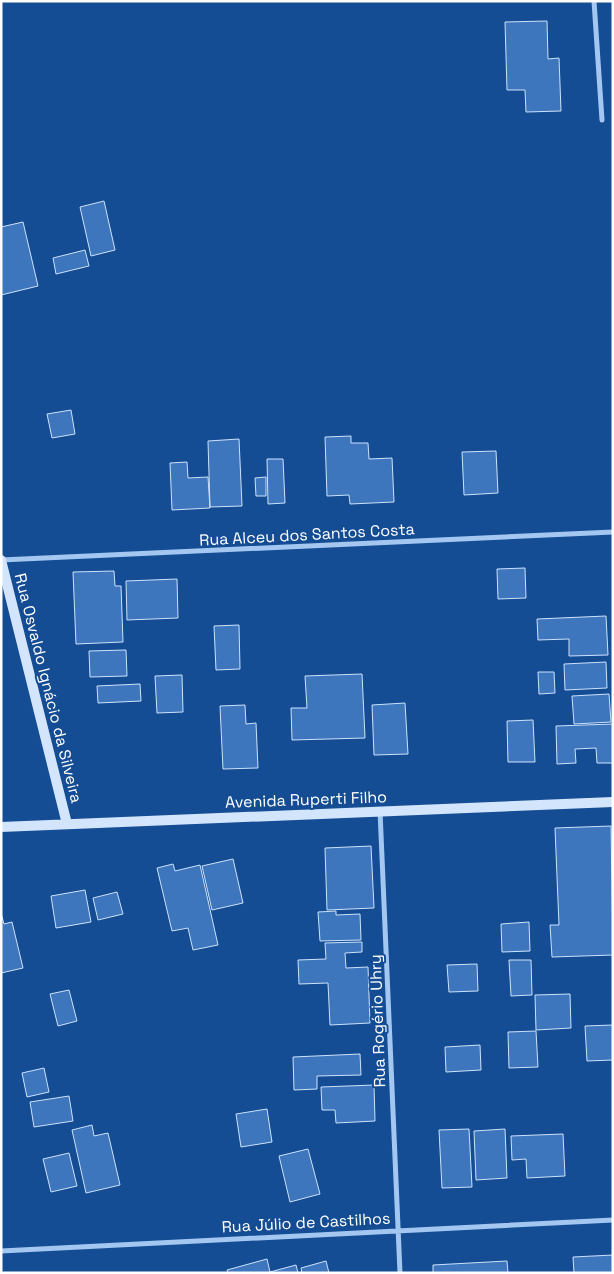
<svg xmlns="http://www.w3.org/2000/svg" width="614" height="1274" viewBox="0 0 614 1274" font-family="'Space Grotesk',sans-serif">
	<rect width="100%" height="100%" fill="#154d94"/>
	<path fill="#3d76bc" stroke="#cce2fc" d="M547 21 548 59 559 58 561 111 526 112 525 90H507L505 22Z
		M104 201 115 250 91 256 80 207Z
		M23 222 38 286 1 295V227Z
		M85 250 89 266 56 274 53 258Z
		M71 410 75 434 52 438 47 414Z
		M351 436V443H368L369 459 392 458 394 502 350 504 349 495 327 496 325 437Z
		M239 439 242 506 210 507 208 441Z
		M496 451 498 493 464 495 462 452Z
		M267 459H283L285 503 268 504Z
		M187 462 188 478 208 477 210 508 172 510 170 463Z
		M266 477V496H256L255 478Z
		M525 568 526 598 498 599 497 569Z
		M114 571 115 586H121L123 642 76 644 73 572Z
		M177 579 178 618 127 620 126 581Z
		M606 616 608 655 569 656V639L538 640 537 619Z
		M239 625 240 669 216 670 214 626Z
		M126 650 127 676 90 677 89 651Z
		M606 662 607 688 565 690 564 664Z
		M538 672H554L555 693 539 694Z
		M362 674 365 738 292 740 291 708H307L305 676Z
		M182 675 183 712 157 713 155 676Z
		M140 684 141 701 98 703 97 686Z
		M609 694 611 722 574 724 572 696Z
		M405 703 408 754 374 755 372 705Z
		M245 705 246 724 256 723 258 768 223 769 220 706Z
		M533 720 535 762H508L507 721Z
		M613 724V763H597L596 748 575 749 576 763 557 764 556 726Z
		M611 826 613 955 552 957 550 925H559L555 828Z
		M371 846 374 908 327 910 325 848Z
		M233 859 243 903 212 910 202 866Z
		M173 864 175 871 200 865 218 945 193 950 188 928 172 931 157 868Z
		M85 890 91 922 56 928 51 896Z
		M117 892 123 914 98 920 93 898Z
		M336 911V915L360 914 361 940 320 941 318 912Z
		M1 913 4 924 12 922 23 968 1 973Z
		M529 922 530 951 502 952 501 924Z
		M362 942V952L345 953 346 968 368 967 370 1023 330 1025 328 983 299 984 298 960 326 959 325 943Z
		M509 960H531L532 995 511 996Z
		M477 964 478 991 449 992 447 965Z
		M69 990 77 1021 58 1026 50 994Z
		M570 994 571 1028 536 1030 535 995Z
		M613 1025V1060L587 1061 585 1026Z
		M536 1031 538 1067 509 1068 508 1032Z
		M480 1045 481 1070 446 1072 445 1047Z
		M360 1054 361 1075 317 1076V1089L294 1090 293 1057Z
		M44 1068 49 1092 27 1097 22 1073Z
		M374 1085 375 1121 336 1123 335 1110H322L321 1087Z
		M69 1096 73 1121 34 1127 30 1102Z
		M267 1109 272 1142 241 1147 236 1114Z
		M92 1125 94 1136 108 1133 120 1185 86 1193 72 1130Z
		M469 1129 472 1187 442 1188 439 1130Z
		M505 1129 507 1178 476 1180 474 1131Z
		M563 1134 565 1176 527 1178 526 1159 512 1160 511 1136Z
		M308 1149 320 1194 290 1202 279 1156Z
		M69 1153 77 1186 51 1192 43 1159Z
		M613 1255V1273H574L573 1257Z
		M267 1259 270 1272 296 1265 298 1273H228L227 1270Z
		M326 1261 329 1273H302L301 1268Z
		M507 1261 508 1273H433V1265Z"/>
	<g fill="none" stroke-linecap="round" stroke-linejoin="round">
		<path stroke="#a4c7f2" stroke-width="5" d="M594 1 602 120
			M1 560 613 532
			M380 811 400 1273
			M1 1251 613 1220"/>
		<path stroke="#d3e5fc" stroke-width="10" d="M1 560 67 824
			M1 827 613 802"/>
	</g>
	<g text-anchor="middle" stroke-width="4" stroke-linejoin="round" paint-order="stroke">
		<g font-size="16" fill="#fff" stroke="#154d94">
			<text transform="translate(307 534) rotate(-3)" y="6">Rua Alceu dos Santos Costa</text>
			<text transform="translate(49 688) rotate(76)" y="6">Rua Osvaldo Ignácio da Silveira</text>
			<text transform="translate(306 799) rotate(-2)" y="6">Avenida Ruperti Filho</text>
			<text transform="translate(377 1021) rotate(-92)" y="6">Rua Rogério Uhry</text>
			<text transform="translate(306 1222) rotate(-3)" y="6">Rua Júlio de Castilhos</text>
		</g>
	</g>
	<rect width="614" height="1274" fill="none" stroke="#ffffff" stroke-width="5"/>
</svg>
